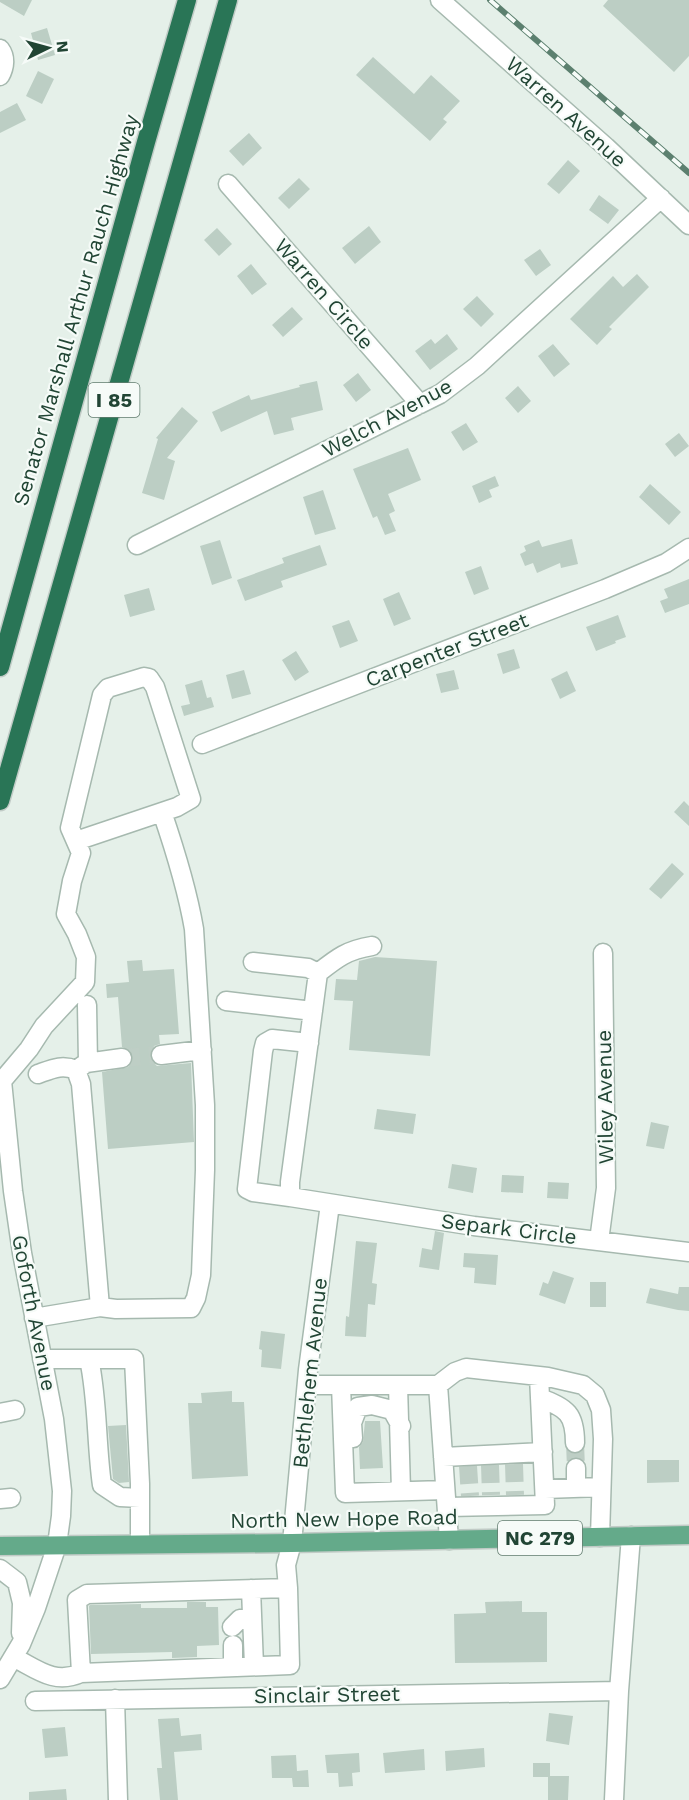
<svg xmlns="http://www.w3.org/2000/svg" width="689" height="1800" viewBox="0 0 689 1800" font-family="'Work Sans',sans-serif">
	<rect width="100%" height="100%" fill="#e5f0e9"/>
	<path fill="#bccec4" d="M0 0H32L24 16 0 2Z
		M608 0H689V56L674 72 603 6Z
		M47 28 55 55 38 60 31 33Z
		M373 57 414 94 431 75 460 101 443 119 447 122 430 141 356 75Z
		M38 71 54 79 42 104 26 96Z
		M17 103 26 120 0 133V112Z
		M249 133 262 148 243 166 229 151Z
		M568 160 580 171 559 194 547 184Z
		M299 178 310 189 289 209 278 198Z
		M599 195 619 210 608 224 589 210Z
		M369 226 381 242 355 264 342 248Z
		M217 228 232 244 219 256 204 240Z
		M540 249 551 265 536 276 524 260Z
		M251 264 267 284 252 295 237 276Z
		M637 274 649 287 609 327 612 329 597 345 570 319 613 276 623 287Z
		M477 296 494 314 481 327 463 309Z
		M292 307 303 319 283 337 272 325Z
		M447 334 458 349 430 370 415 351 431 339 435 344Z
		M553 344 570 364 554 377 538 356Z
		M358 373 371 390 356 402 343 385Z
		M317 381 323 410 291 418 294 430 274 435 267 411 221 432 212 412 249 395 251 400 300 387 299 385Z
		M518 386 531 401 518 413 505 398Z
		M182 407 198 421 167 458 175 461 164 500 142 493 158 439 156 438Z
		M466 423 478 442 463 451 451 432Z
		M679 433 689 446 675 457 665 444Z
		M408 448 421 480 388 494 395 511 389 514 396 531 385 535 377 516 373 518 353 469Z
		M495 476 499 486 489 490 492 497 479 503 472 486Z
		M650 484 681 512 669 525 639 497Z
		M323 490 336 529 315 535 303 497Z
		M572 539 578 564 561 568 560 563 537 573 533 563 525 566 520 554 526 551 524 546 539 540 542 547Z
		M220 540 232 578 212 585 200 546Z
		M320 545 327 565 281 581 283 587 245 601 237 580 284 563 282 558Z
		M481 566 489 589 474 595 465 572Z
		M689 579V604L665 613 660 601 668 598 664 589Z
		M149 588 155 610 130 617 124 595Z
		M399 592 411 619 394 626 383 599Z
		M618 615 626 637 615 641 616 643 596 651 586 627Z
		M349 620 358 641 340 648 332 626Z
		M514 649 520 668 503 674 497 654Z
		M296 651 309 672 295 681 282 660Z
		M244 670 251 694 232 699 226 675Z
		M454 670 459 689 441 693 436 674Z
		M567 671 576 691 560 699 551 679Z
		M202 680 207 698 211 697 214 707 184 716 181 706 190 704 185 685Z
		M684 801 689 806V826L674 812Z
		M672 863 684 874 661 899 649 889Z
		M375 957 437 961 430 1056 349 1050 353 1001 334 1000 336 979 357 980 359 961Z
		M142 960 143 971 174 969 179 1034 159 1035 160 1044 154 1046 150 1056 152 1062 157 1066 191 1063 194 1142 108 1149 102 1072 128 1067 132 1063 133 1057 130 1051 122 1047 118 997 107 998 106 984 129 982 127 961Z
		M377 1109 416 1114 413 1134 374 1129Z
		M651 1122 669 1126 664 1149 646 1146Z
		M452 1164 477 1168 473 1193 448 1188Z
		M502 1175 524 1176 523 1193 501 1192Z
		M548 1182 569 1183 568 1199 547 1198Z
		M435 1231 444 1233 439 1270 419 1267 422 1248 432 1250Z
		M356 1241 377 1243 372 1283 377 1284 375 1305 368 1304 366 1337 345 1336 346 1316 349 1317Z
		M464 1253 498 1255 496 1285 474 1283 475 1268 463 1267Z
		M553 1271 574 1278 565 1304 539 1295 543 1282 548 1284Z
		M590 1282H606V1307H590Z
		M679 1287H689V1311L678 1310 646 1303 650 1288 678 1294Z
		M261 1331 285 1334 281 1369 261 1367 262 1350 259 1349Z
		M232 1391V1402H244L248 1476 192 1479 188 1403H202L201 1393Z
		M365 1421H380L383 1468 360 1469 359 1447 363 1442Z
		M126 1425 129 1482 119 1483 113 1479 108 1426Z
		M647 1460H679V1482L647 1483Z
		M522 1601V1612H547V1662L455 1663 454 1614 486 1613 485 1602Z
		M187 1602H206V1607H218L219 1645 197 1646V1657L172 1658V1652L91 1654 89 1606 90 1605 141 1604V1608H187Z
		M549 1713 573 1716 569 1745 546 1741Z
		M179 1718 181 1736 201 1734 202 1750 174 1752 178 1800H160L157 1768H162L158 1719Z
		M65 1727 68 1756 45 1758 42 1729Z
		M484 1748 485 1767 446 1771 445 1751Z
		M424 1749 425 1770 385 1773 383 1753Z
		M359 1753 360 1772 352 1773 353 1786 339 1787 338 1773H327L325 1755Z
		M296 1755 297 1771 308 1770 309 1787H293L292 1778H272L271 1756Z
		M533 1763H550V1776H569L568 1800H548V1777H533Z
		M66 1789 67 1800H29V1792Z"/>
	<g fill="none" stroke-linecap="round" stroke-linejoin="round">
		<path stroke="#becec5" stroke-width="18" stroke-dasharray="18 9" stroke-linecap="butt" d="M122 1058 161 1055
			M575 1443 576 1468
			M514 1464 515 1495
			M490 1465 491 1495
			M468 1466 470 1496"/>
		<g stroke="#a6b9af" stroke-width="21">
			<path id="minor" d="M440 0 606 147 689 225
				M0 49C6 57 5 67 0 76
				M228 184 420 404
				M137 545 440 394 477 366 661 198
				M202 744 605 589 666 563 689 548
				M372 946C347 950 337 958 318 973L290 1182V1197L474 1226 689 1252
				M253 962 308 968 318 973
				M226 1001 313 1011
				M87 1005 88 1063
				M161 1055 202 1050
				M78 1069 86 1063 122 1058
				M290 1197 253 1192 247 1189 263 1051 265 1043 272 1039 309 1043
				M599 1241 606 1188 603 953
				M100 1307 116 1309 191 1308 196 1298 201 1275 205 1170V1105L194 929C187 888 175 850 162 812
				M34 1318 100 1307 81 1084 76 1070C62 1064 52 1069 38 1074
				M42 1359H89C98 1400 96 1443 102 1485L120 1497 140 1498
				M89 1359H134L140 1484V1544
				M307 1385H438L449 1540
				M341 1385 345 1493 445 1490
				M398 1385 401 1491
				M438 1385 455 1372 466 1368 548 1377 583 1385 595 1395 601 1410 603 1439 600 1537
				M540 1398C567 1408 575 1414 575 1443
				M0 1413 15 1410
				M353 1438 352 1423 358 1407 372 1405 392 1410 401 1426
				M443 1457 543 1452
				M576 1468V1488
				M545 1489 601 1487
				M0 1499 11 1498
				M447 1507 545 1505 539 1376
				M0 1569 17 1582 22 1603 21 1633
				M251 1589 254 1666
				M232 1627 240 1619 252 1618
				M233 1645V1667
				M13 1657C37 1669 54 1685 81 1673L77 1600 87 1594 288 1588 286 1565 292 1543 308 1370 330 1204
				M81 1673 290 1665 288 1588
				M0 1679 21 1644 36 1608 57 1545 61 1516 62 1491 54 1419 22 1253 13 1191 2 1081 29 1049 44 1026 85 982 86 957 77 934 66 914 72 881 81 853 70 828 102 695 108 688 144 677 149 678 155 687 191 799 177 807 76 841
				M115 1699 118 1800
				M35 1701 619 1691
				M614 1800 619 1691 631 1536"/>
		</g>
		<g stroke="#c1cbc6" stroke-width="21">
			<path id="major" d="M0 1546 292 1543 689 1535"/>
		</g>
		<g stroke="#c1cbc6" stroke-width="21">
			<path id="highway" d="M0 667 146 142 187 0
				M0 801 228 0"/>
		</g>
		<use href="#minor" stroke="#fff" stroke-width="18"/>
		<use href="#major" stroke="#64aa8a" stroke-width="18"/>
		<use href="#highway" stroke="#297556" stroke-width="18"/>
		<g stroke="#5c806f" stroke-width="6">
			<path id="rail" d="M490 0 689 173"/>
		</g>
		<use href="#rail" stroke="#f6fbf8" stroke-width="4" stroke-dasharray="11" stroke-linecap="butt"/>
	</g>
	<g text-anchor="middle" stroke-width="4.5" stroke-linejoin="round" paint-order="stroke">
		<g fill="#f6fbf8" stroke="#617c6f" stroke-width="1.5">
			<rect x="88.5" y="383" width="51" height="34" rx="4.5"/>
			<rect x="498" y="1521" width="84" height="34" rx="4.5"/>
		</g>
		<g font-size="20" font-weight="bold" fill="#214534">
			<text x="114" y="407">I 85</text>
			<text x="540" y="1545">NC 279</text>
		</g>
		<g font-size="21" fill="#214534" stroke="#f6fbf8">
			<text transform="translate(566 112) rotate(42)" y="7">Warren Avenue</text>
			<text transform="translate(324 294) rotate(49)" y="7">Warren Circle</text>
			<text transform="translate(76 310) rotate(-74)" y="7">Senator Marshall Arthur Rauch Highway</text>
			<text transform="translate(387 418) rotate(-28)" y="7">Welch Avenue</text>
			<text transform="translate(447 650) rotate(-21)" y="7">Carpenter Street</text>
			<text transform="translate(605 1097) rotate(-91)" y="7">Wiley Avenue</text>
			<text transform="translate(509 1229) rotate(7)" y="7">Separk Circle</text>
			<text transform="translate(34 1313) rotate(79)" y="7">Goforth Avenue</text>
			<text transform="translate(310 1373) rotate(-84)" y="7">Bethlehem Avenue</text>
			<text transform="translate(344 1519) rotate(-1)" y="7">North New Hope Road</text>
			<text transform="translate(327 1695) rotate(-1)" y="7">Sinclair Street</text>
		</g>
	</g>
	<g transform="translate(48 48) rotate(85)" stroke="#f6fbf8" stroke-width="4.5" paint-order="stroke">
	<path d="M0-4.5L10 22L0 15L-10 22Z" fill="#214534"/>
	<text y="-9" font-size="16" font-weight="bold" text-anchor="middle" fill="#214534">N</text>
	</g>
</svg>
